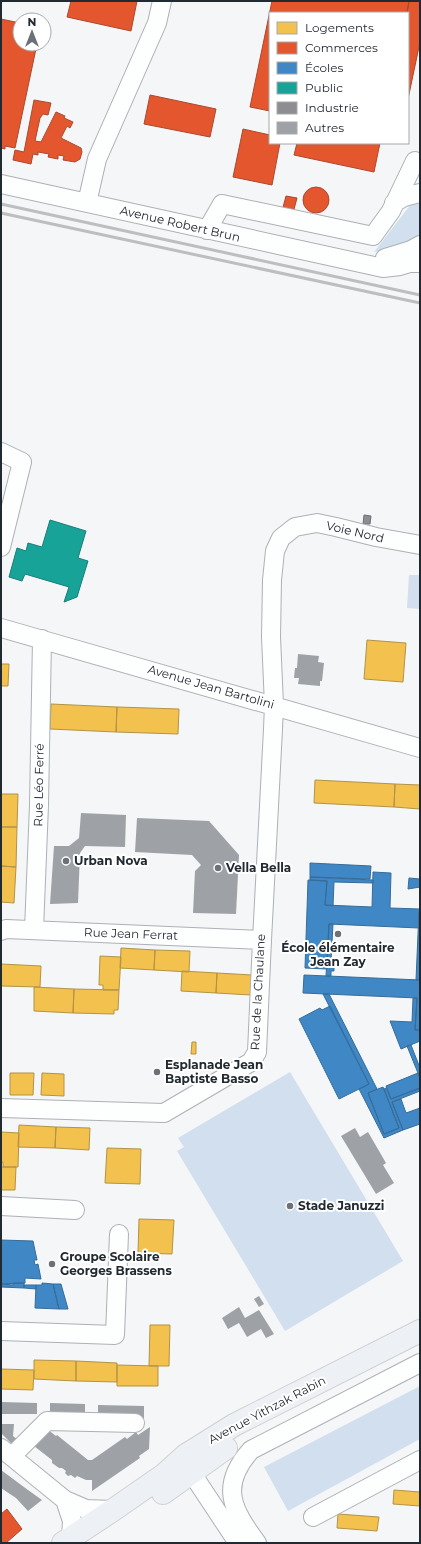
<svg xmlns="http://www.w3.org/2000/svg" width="421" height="1544" viewBox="0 0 421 1544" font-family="Montserrat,sans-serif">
	<rect width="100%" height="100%" fill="#f4f6f8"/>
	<path fill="#d2dfee" d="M420 198V236L396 248 374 252 411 204Z
		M409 575H420V609L407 608Z
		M290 1072 403 1261 285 1331 177 1151 184 1147 178 1138Z
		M420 1386V1439L288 1511 264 1467Z"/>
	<path fill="#f2c14e" stroke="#b39345" d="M367 640 406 643 403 682 364 679Z
		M1 664H9L8 686H1Z
		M51 704 117 707 116 732 50 729Z
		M117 707 179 709 178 734 116 732Z
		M315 780 395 784 394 807 314 803Z
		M395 784 420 785V809L394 807Z
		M1 794H18L17 827H1Z
		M1 827H17L16 867 1 866Z
		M1 866 16 867 14 903 1 902Z
		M121 948 155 950 154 970 120 968Z
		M155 950 190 951 189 972 154 970Z
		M100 956 121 957 119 990H103V985H99Z
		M1 964 41 966 40 987 1 986Z
		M182 971 217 973 216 993 181 991Z
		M217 973 252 975 251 995 216 993Z
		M34 987 74 989 73 1013 34 1011Z
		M74 989 119 990 118 1010H114V1014L73 1013Z
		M192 1042H196V1054H191Z
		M10 1073H34L33 1095H10Z
		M42 1073 64 1074V1096L41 1095Z
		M19 1125 56 1127 55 1148 18 1147Z
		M56 1127 90 1128 89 1150 55 1148Z
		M1 1132 19 1133 18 1167H3V1162H1Z
		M107 1148 141 1149 140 1184 105 1183Z
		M1 1167H16L15 1190H1Z
		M139 1219 174 1220 172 1254 138 1253Z
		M150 1325H170L169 1366H149Z
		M34 1360 76 1361V1381L34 1379Z
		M76 1361 117 1363V1382L76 1381Z
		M117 1365 158 1366V1386H117Z
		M1 1369 34 1370 33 1390 1 1389Z
		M394 1490 420 1492V1506L393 1504Z
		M338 1514 379 1517 377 1531 337 1528Z"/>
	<path fill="#e4572e" stroke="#aa492f" d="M71 1H137L131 31 67 17Z
		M272 1H409L407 13H270V111L250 107Z
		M409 1H420V42L408 99 407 13Z
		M1 19 20 23V44H37L15 148 5 146V149L1 148Z
		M150 95 216 109 210 137 144 124Z
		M34 100 51 103 48 115 43 114 40 118 35 141 41 142 56 112 65 116 64 118 73 122 70 128 67 126 61 138 81 148 82 152 80 159 75 162 63 160 64 156 58 155V159L48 157 49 154 38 152V155L33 154 31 164 13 160 15 150 24 152Z
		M243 129 270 135V143H280L272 185 233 177Z
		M297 143H380L374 172 294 155Z
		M303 200a13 13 0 1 1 26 0a13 13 0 1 1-26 0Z
		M286 196 297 198 293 213 282 211Z
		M7 1509 22 1529 6 1543H1V1514Z"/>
	<path fill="#3f88c5" stroke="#366c99" d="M310 863 371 866 370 879 310 877Z
		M373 872 391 873 390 908 420 909 419 928 329 924 327 969 305 968 308 880 327 881 325 905 372 907Z
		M310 877 373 880V883L334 882 333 906 325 905 327 881 310 880Z
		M409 878 420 879V887L408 889Z
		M419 911H420V980H416Z
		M329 924H333L331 961H334V971H331V976H326Z
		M304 975 420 980V1030H415L417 998 303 993Z
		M323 994H329L377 1089 368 1093 384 1134 399 1128 384 1089 386 1088 391 1099 420 1088V1091L392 1102 403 1130 384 1138 359 1089 369 1084Z
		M413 998H417L415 1030H420V1041L401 1049 390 1021 412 1022Z
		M330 1006 369 1084 339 1099 299 1019 320 1008 322 1010Z
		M411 1045 420 1068V1078L407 1046Z
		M418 1073 420 1078V1088L391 1099 386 1086Z
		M383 1087 399 1128 384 1134 368 1093Z
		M401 1099 406 1113 420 1108V1124L403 1130 392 1102Z
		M1 1240 33 1241 37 1260H34L35 1265 38 1264 41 1279 25 1278V1283L1 1284Z
		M13 1283H24V1288L1 1287V1284L13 1285Z
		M42 1283 53 1284 59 1309 35 1308 36 1285H42Z
		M53 1284H61L68 1309H59Z
		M24 1285H36V1289L24 1288Z"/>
	<path fill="#17a398" stroke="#1a7e79" d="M50 520 86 531 78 558 88 561 77 597 64 602 69 587 25 574 22 581 9 577 17 548 26 551 28 543 42 547Z"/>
	<path fill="#8d8d92" stroke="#6d6f75" d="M364 515 371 516 370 524H363Z"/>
	<path fill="#9ea2a7" d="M298 654 319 656 318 662 324 663 322 681H320V686L298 684 299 678H294L295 668H297Z
		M81 813 126 815 125 847 85 846 80 853 78 903 50 904 54 846H69L79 838Z
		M137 818 209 821 239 855 236 914 193 913 195 871 201 865 192 855 135 852Z
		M355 1128 360 1137 368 1132 386 1163 383 1165 394 1183 376 1194 341 1136Z
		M259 1296 264 1304 259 1307 254 1299Z
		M239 1307 245 1318 259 1310 274 1334 266 1338 261 1329 247 1337 239 1323 228 1329 222 1318Z
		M2 1402 37 1403V1414H2Z
		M50 1403 85 1404V1416L50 1415Z
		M98 1405 144 1406V1418L98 1416Z
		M1 1424H14L13 1436 18 1440 12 1444 1 1433Z
		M150 1427 149 1449 139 1456 140 1458 92 1491V1480H86L77 1476 75 1478 71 1475 68 1476 65 1473 66 1471 62 1468H59L52 1463V1460L34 1446 47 1429 56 1436 57 1435 88 1460H92L125 1437 127 1439 136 1432 138 1435Z
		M1 1470 28 1490 42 1500 28 1511 16 1498 1 1488Z"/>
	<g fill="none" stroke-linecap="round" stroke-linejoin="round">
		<g stroke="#acb1b5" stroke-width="20">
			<path id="minor" d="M1 184 383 268 400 266 410 263H420
				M87 203 97 159 157 23 162 1
				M394 203 404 197 420 193
				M207 230 222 204 373 236 391 211 415 161
				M385 258 411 250 420 245
				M1 452 22 462 1 547
				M1 628 420 748
				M34 930 39 805 42 639
				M1 931 6 929 262 940
				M1 1108 164 1113 251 1062 257 1052 262 940 273 729 274 705 271 637 272 580 275 551 281 538 295 527 317 523 336 527 376 537 420 545
				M1 1206 75 1210
				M1 1331 115 1335 119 1234
				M1 1448 65 1500 86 1509 113 1510
				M12 1456 47 1421 135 1423
				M190 1461 188 1466 191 1472 238 1543
				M65 1500 72 1521 71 1538
				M313 1517 420 1460
				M257 1543C232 1509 219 1486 251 1450L420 1363"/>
		</g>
		<g stroke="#cfd1d3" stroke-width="24">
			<path id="major" d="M163 1493 226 1448
				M63 1543 113 1510 165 1474 186 1455 234 1425 420 1331"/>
		</g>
		<use href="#minor" stroke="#fdfefe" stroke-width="18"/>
		<use href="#major" stroke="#edf1f5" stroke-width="22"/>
		<path stroke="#bdbebf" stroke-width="3" d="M1 204 420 295
			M1 213 420 303"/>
	</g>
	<g fill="#6b7177" stroke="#fff" stroke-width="1.5">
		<circle cx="66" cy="861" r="4"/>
		<circle cx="218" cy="868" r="4"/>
		<circle cx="338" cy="934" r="4"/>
		<circle cx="157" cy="1072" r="4"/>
		<circle cx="290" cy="1206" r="4"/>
		<circle cx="52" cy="1264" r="4"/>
	</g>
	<g text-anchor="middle" stroke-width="4" stroke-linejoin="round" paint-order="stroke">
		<g font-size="12" fill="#212931" stroke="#fff">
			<text transform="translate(180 224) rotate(13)" y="4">Avenue Robert Brun</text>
			<text transform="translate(355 532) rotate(13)" y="4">Voie Nord</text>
			<text transform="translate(211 687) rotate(16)" y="4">Avenue Jean Bartolini</text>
			<text transform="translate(39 785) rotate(-89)" y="4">Rue Léo Ferré</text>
			<text transform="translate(131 934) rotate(2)" y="4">Rue Jean Ferrat</text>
			<text transform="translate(258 992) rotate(-87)" y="4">Rue de la Chaulane</text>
			<text transform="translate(267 1410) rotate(-28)" y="4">Avenue Yithzak Rabin</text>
		</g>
		<g font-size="12" font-weight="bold" fill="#212931" stroke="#fff" text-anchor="start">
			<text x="74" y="865">Urban Nova</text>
			<text x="226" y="872">Vella Bella</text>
			<text x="338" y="952" text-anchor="middle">École élémentaire<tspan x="338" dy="14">Jean Zay</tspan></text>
			<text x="165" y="1069">Esplanade Jean<tspan x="165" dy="14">Baptiste Basso</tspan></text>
			<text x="298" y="1210">Stade Januzzi</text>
			<text x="60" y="1261">Groupe Scolaire<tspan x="60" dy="14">Georges Brassens</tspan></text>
		</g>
	</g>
	<rect width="421" height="1544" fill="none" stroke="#212931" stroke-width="4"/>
	<rect x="269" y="12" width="140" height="132" fill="#ffffff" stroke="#a6a9ad"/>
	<rect x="277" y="22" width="20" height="12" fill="#f2c14e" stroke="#a6a9ad"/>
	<text x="305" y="32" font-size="12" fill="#212931">Logements</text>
	<rect x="277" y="42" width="20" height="12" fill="#e4572e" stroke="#a6a9ad"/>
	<text x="305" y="52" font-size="12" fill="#212931">Commerces</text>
	<rect x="277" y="62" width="20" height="12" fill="#3f88c5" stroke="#a6a9ad"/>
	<text x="305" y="72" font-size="12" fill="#212931">Écoles</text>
	<rect x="277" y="82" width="20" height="12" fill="#17a398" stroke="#a6a9ad"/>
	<text x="305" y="92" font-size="12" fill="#212931">Public</text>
	<rect x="277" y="102" width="20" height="12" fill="#8d8d92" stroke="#a6a9ad"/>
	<text x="305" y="112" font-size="12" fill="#212931">Industrie</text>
	<rect x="277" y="122" width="20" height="12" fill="#9ea2a7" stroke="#a6a9ad"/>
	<text x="305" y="132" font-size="12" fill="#212931">Autres</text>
	<g transform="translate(32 32)"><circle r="19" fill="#ffffff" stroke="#a6a9ad"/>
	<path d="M0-3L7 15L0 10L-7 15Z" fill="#6b7177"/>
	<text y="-6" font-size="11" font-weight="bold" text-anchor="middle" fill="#212931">N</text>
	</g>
</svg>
